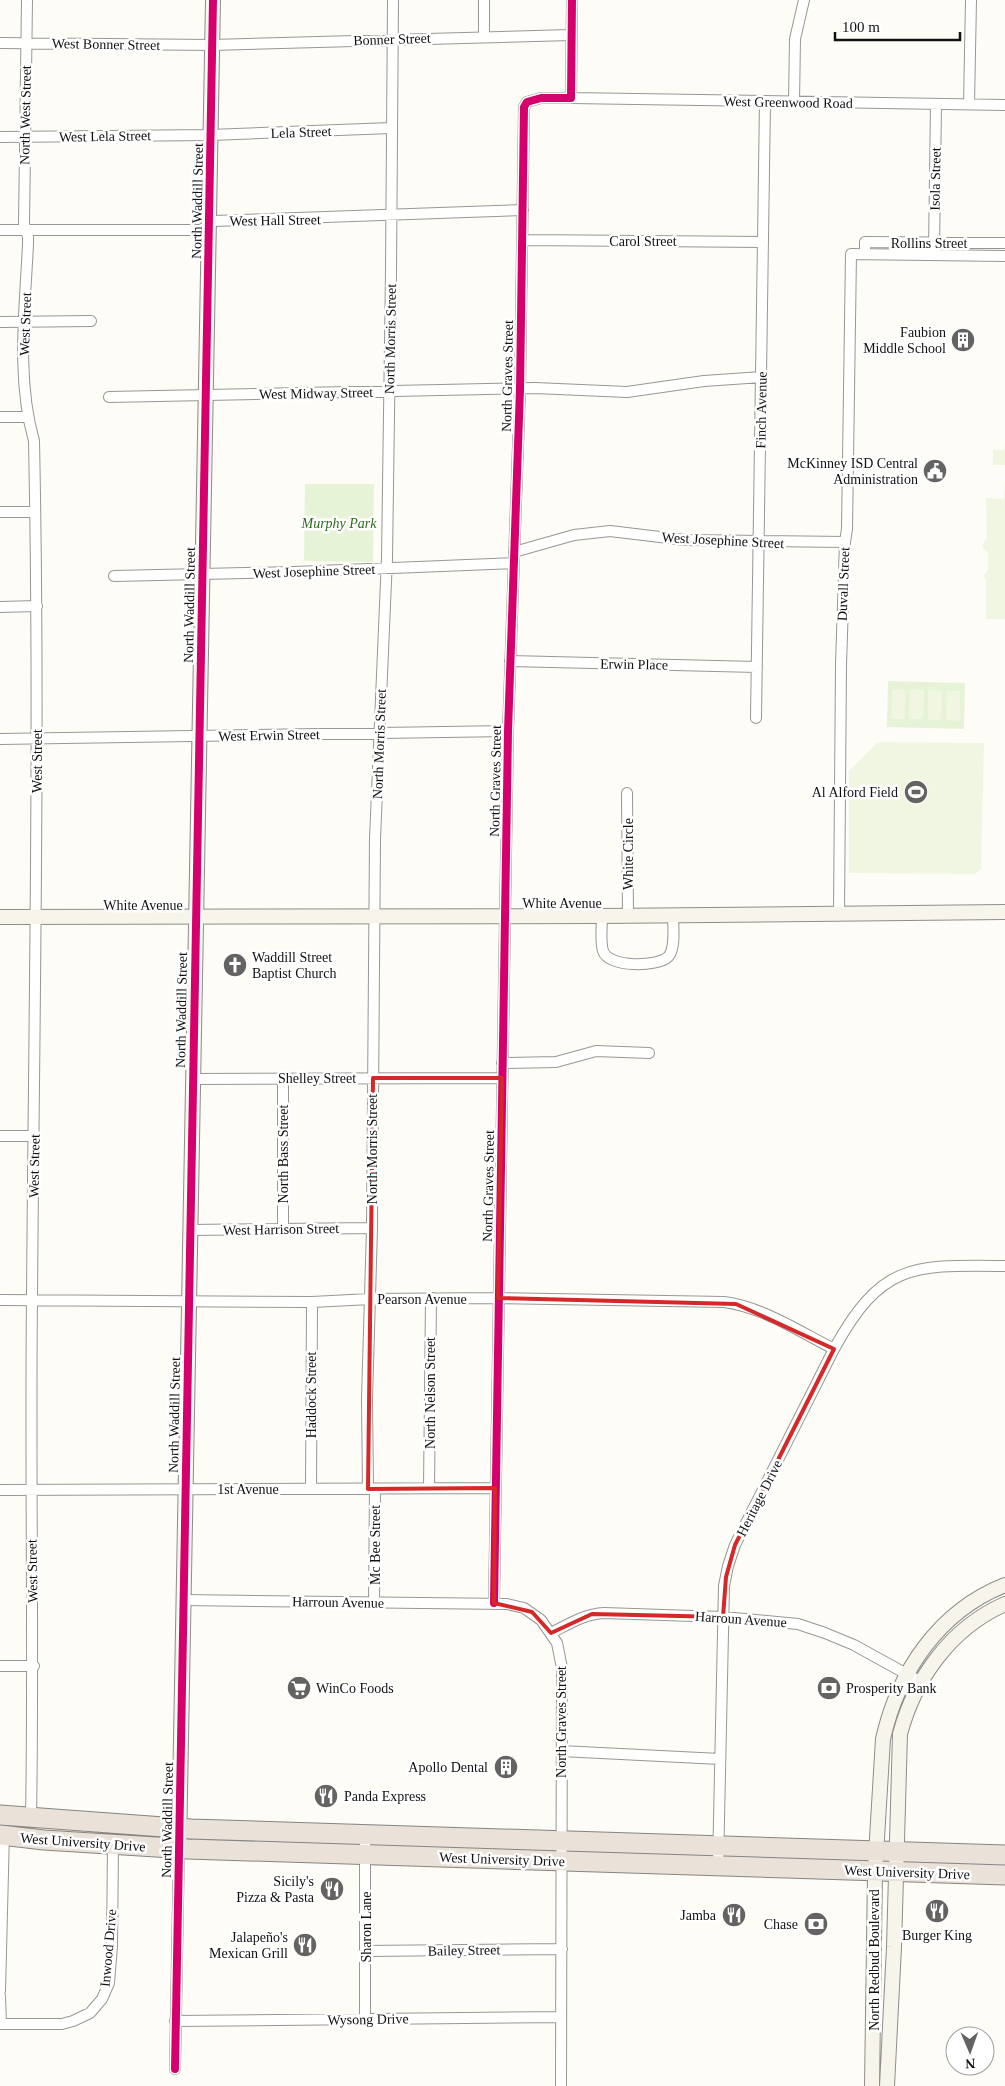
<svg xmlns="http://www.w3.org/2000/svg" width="1005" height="2086" viewBox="0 0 1005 2086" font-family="'Times New Roman',serif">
	<rect width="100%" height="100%" fill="#fdfcf7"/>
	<path fill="#e7f3d7" d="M305 484H374L373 562 304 561Z
		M888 681 965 683 964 729 887 727Z"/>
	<path fill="#f0f6e1" d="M1005 445V465H993V450H1004Z
		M1005 482V619H986V580L983 576 988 570V553L982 546 987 538 986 498 1004 499Z
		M892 689 905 690V719H891Z
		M910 690H924L923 719H909Z
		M928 690 942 691 941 720H928Z
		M947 691H960V721L946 720Z
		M878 742 984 743 981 869 975 874 849 873V771Z"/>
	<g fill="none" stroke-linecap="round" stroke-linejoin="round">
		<g stroke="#979795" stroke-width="12">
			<path id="street" d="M27 0 24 224 28 237V244C25 309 16 378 34 441 40 727 34 1013 32 1299 30 1473 34 1646 31 1819
				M484 37V0
				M0 43 212 45 571 35
				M571 98 572 0
				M794 102 795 39 804 0
				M969 104 971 0
				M0 137 210 135 391 128
				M0 230H201L214 221 523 210
				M523 240 763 242
				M934 249 936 104
				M865 254V242L1005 243
				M0 322 91 321
				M109 397 535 388 627 392 704 381 762 377
				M0 417H27
				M0 512H35
				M514 552 574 535 610 531 685 540 845 542
				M114 576 294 572 514 563
				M0 607 37 606
				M510 661 757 667
				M756 718 765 101
				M0 739 508 731
				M627 793 628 915
				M839 914 841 665 845 542 847 529 851 254 1005 256
				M602 916C602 926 600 941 603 951 609 968 657 967 668 957 676 949 673 926 673 915
				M502 1063 556 1062 596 1051 649 1053
				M192 1079 502 1078
				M283 1079V1229
				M0 1136H34
				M190 1230 372 1228
				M0 1300 312 1302 370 1299 498 1298 724 1302C763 1307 800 1332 834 1349
				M429 1488 431 1298
				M311 1489 312 1302
				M368 1489 367 1399 372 1228 375 839 387 558 391 272 393 0
				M0 1490 495 1488
				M182 1600 507 1604 524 1608 541 1620 557 1643 562 1668 561 2086
				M374 1602 375 1489
				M494 1603 508 731 520 389 524 107 527 102 541 98H571L1005 105
				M551 1633C569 1624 584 1614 604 1613L723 1617 798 1624 825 1633 854 1645 921 1682
				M0 1666H34
				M561 1751 720 1759
				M718 1866 724 1586 728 1566 735 1545 834 1349C882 1262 913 1265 1005 1266
				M366 1951 562 1949
				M0 1991 4 1832
				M0 1996 1 2024
				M365 2020V1834
				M175 2021 561 2017
				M0 2024H62L73 2021 90 2013 102 1999 109 1983 112 1946 113 1845
				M175 2069 179 1848"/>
		</g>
		<g stroke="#8e8d8b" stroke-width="16">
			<path id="secondary" d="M0 917 602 916 1005 912
				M179 1848 213 0
				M872 2086 875 1871 883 1739C898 1672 939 1611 1005 1585
				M887 2086 894 1947 900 1734C915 1678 951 1628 1005 1604"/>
		</g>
		<g stroke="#858482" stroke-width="21">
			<path id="highway" d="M0 1815 191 1829 1005 1855
				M0 1835 44 1840 188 1849 1005 1875"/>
		</g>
		<use href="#street" stroke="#fffffe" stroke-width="10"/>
		<use href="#secondary" stroke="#f6f4eb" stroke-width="14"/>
		<use href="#highway" stroke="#eae1d8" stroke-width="19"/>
		<g stroke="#fff" stroke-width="11">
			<path id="cycleway" d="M494 1603 508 731 520 389 524 107 527 102 541 98H571L572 0
				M175 2069 213 0"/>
		</g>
		<use href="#cycleway" stroke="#d6006c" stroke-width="8"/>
	</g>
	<path fill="none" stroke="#d62828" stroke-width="4" stroke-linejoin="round" d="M373 1078H502L498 1298 736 1304 834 1349 735 1545 726 1577 723 1617 592 1614 551 1633 532 1612 494 1603 495 1488 368 1489Z"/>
	<defs>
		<g id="building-disc" transform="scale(1.25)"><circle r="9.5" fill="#646362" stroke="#fff"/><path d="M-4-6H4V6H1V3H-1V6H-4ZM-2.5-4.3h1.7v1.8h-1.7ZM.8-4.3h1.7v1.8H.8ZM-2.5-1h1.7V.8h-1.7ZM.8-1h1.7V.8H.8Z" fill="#fff"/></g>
		<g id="civic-disc" transform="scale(1.25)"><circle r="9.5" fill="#646362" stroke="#fff"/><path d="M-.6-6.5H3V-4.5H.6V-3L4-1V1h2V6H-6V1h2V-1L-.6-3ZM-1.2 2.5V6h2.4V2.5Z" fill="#fff"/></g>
		<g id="stadium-disc" transform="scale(1.25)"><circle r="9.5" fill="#646362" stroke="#fff"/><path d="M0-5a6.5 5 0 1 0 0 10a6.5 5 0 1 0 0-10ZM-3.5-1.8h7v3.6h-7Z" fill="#fff"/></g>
		<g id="church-disc" transform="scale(1.25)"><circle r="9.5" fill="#646362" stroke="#fff"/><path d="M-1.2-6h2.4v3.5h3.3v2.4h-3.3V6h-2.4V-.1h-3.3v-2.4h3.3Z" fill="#fff"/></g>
		<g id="supermarket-disc" transform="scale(1.25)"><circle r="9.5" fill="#646362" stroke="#fff"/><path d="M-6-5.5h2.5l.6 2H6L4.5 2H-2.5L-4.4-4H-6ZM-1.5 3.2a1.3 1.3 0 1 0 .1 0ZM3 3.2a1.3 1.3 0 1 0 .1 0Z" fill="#fff"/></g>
		<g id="bank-disc" transform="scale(1.25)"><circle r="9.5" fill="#646362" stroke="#fff"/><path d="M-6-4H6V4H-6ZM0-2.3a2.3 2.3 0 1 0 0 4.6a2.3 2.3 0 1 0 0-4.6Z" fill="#fff"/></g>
		<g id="restaurant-disc" transform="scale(1.25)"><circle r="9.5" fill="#646362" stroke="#fff"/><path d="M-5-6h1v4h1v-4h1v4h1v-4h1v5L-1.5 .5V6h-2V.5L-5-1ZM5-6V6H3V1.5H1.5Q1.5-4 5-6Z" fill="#fff"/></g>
	</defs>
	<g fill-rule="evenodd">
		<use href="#building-disc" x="963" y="340"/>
		<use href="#civic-disc" x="935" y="471"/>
		<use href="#stadium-disc" x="916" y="792"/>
		<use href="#church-disc" x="235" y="965"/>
		<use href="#supermarket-disc" x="299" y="1688"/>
		<use href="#bank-disc" x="829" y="1688"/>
		<use href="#building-disc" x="506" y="1767"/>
		<use href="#restaurant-disc" x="326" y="1796"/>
		<use href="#restaurant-disc" x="332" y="1889"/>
		<use href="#restaurant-disc" x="937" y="1911"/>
		<use href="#restaurant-disc" x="734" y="1915"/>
		<use href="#bank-disc" x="816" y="1924"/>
		<use href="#restaurant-disc" x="305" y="1945"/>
	</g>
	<g text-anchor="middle" stroke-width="5" stroke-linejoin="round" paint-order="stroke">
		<g font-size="14" fill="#111" stroke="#fff">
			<text transform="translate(392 39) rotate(-2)" y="5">Bonner Street</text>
			<text transform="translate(106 44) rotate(1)" y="5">West Bonner Street</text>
			<text transform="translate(788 102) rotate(1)" y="5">West Greenwood Road</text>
			<text transform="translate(25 115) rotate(-89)" y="5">North West Street</text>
			<text transform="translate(301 132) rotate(-2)" y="5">Lela Street</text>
			<text transform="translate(105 136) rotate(-1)" y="5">West Lela Street</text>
			<text transform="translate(935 179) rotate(-89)" y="5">Isola Street</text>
			<text transform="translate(197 201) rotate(-89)" y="5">North Waddill Street</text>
			<text transform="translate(275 220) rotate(-1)" y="5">West Hall Street</text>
			<text x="643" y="246">Carol Street</text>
			<text x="929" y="248">Rollins Street</text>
			<text transform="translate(25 324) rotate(-88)" y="5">West Street</text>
			<text transform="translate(390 339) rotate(-89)" y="5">North Morris Street</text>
			<text transform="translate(507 376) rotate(-89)" y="5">North Graves Street</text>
			<text transform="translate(316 393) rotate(-1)" y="5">West Midway Street</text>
			<text transform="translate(761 410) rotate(-89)" y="5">Finch Avenue</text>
			<text transform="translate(723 540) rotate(3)" y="5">West Josephine Street</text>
			<text transform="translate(314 571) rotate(-2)" y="5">West Josephine Street</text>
			<text transform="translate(843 584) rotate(-88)" y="5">Duvall Street</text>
			<text transform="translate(189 605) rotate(-89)" y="5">North Waddill Street</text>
			<text transform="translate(634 664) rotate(1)" y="5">Erwin Place</text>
			<text transform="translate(269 735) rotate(-1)" y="5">West Erwin Street</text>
			<text transform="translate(379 744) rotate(-88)" y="5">North Morris Street</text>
			<text transform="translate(37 761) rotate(-90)" y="5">West Street</text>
			<text transform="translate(495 781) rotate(-89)" y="5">North Graves Street</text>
			<text transform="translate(628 854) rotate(-90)" y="5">White Circle</text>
			<text x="562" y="908">White Avenue</text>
			<text x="143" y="910">White Avenue</text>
			<text transform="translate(181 1010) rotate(-89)" y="5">North Waddill Street</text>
			<text x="317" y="1083">Shelley Street</text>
			<text transform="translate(372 1149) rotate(-90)" y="5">North Morris Street</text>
			<text transform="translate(283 1154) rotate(-90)" y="5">North Bass Street</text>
			<text transform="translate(34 1166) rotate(-89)" y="5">West Street</text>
			<text transform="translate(488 1186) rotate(-89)" y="5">North Graves Street</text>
			<text transform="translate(281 1229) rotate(-1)" y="5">West Harrison Street</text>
			<text x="422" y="1304">Pearson Avenue</text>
			<text transform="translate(430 1393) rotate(-90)" y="5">North Nelson Street</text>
			<text transform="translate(311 1395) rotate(-90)" y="5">Haddock Street</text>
			<text transform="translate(174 1415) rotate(-89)" y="5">North Waddill Street</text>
			<text x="248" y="1494">1st Avenue</text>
			<text transform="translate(759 1498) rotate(-63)" y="5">Heritage Drive</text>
			<text transform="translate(375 1545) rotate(-90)" y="5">Mc Bee Street</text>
			<text transform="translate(32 1571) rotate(-91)" y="5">West Street</text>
			<text transform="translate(338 1602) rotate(1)" y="5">Harroun Avenue</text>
			<text transform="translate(741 1619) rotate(4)" y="5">Harroun Avenue</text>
			<text transform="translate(561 1722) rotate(-90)" y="5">North Graves Street</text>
			<text transform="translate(167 1820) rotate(-89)" y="5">North Waddill Street</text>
			<text transform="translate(83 1842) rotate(4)" y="5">West University Drive</text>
			<text transform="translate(502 1859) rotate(2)" y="5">West University Drive</text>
			<text transform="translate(907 1872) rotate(2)" y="5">West University Drive</text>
			<text transform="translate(366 1927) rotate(-90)" y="5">Sharon Lane</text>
			<text transform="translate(108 1948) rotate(-85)" y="5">Inwood Drive</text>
			<text transform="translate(464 1950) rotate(-1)" y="5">Bailey Street</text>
			<text transform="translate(874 1960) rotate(-90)" y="5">North Redbud Boulevard</text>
			<text transform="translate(368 2019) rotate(-1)" y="5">Wysong Drive</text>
		</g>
		<g font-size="14" fill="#111" stroke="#fff" text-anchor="end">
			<text x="946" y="337">Faubion<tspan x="946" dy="16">Middle School</tspan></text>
			<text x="918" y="468">McKinney ISD Central<tspan x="918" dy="16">Administration</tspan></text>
			<text x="898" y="797">Al Alford Field</text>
			<text x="252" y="962" text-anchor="start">Waddill Street<tspan x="252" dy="16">Baptist Church</tspan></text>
			<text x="316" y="1693" text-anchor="start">WinCo Foods</text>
			<text x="846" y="1693" text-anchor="start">Prosperity Bank</text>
			<text x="488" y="1772">Apollo Dental</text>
			<text x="344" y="1801" text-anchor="start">Panda Express</text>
			<text x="314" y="1886">Sicily's<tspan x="314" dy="16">Pizza &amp; Pasta</tspan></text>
			<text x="716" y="1920">Jamba</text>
			<text x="798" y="1929">Chase</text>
			<text x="937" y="1940" text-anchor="middle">Burger King</text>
			<text x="288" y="1942">Jalapeño's<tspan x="288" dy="16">Mexican Grill</tspan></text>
		</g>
		<g font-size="14" font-style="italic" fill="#2f6b1f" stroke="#fff">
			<text x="339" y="528">Murphy Park</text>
		</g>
	</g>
	<g transform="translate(970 2051) rotate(178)"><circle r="24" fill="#ffffff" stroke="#a0a0a0"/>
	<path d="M0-4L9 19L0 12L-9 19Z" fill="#646362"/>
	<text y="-8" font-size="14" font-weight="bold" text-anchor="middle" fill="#111111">N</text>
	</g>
	<path d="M835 32v8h125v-8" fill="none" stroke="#111111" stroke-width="2.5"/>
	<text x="842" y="32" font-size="15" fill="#111111" stroke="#ffffff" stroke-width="4" paint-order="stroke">100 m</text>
</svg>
